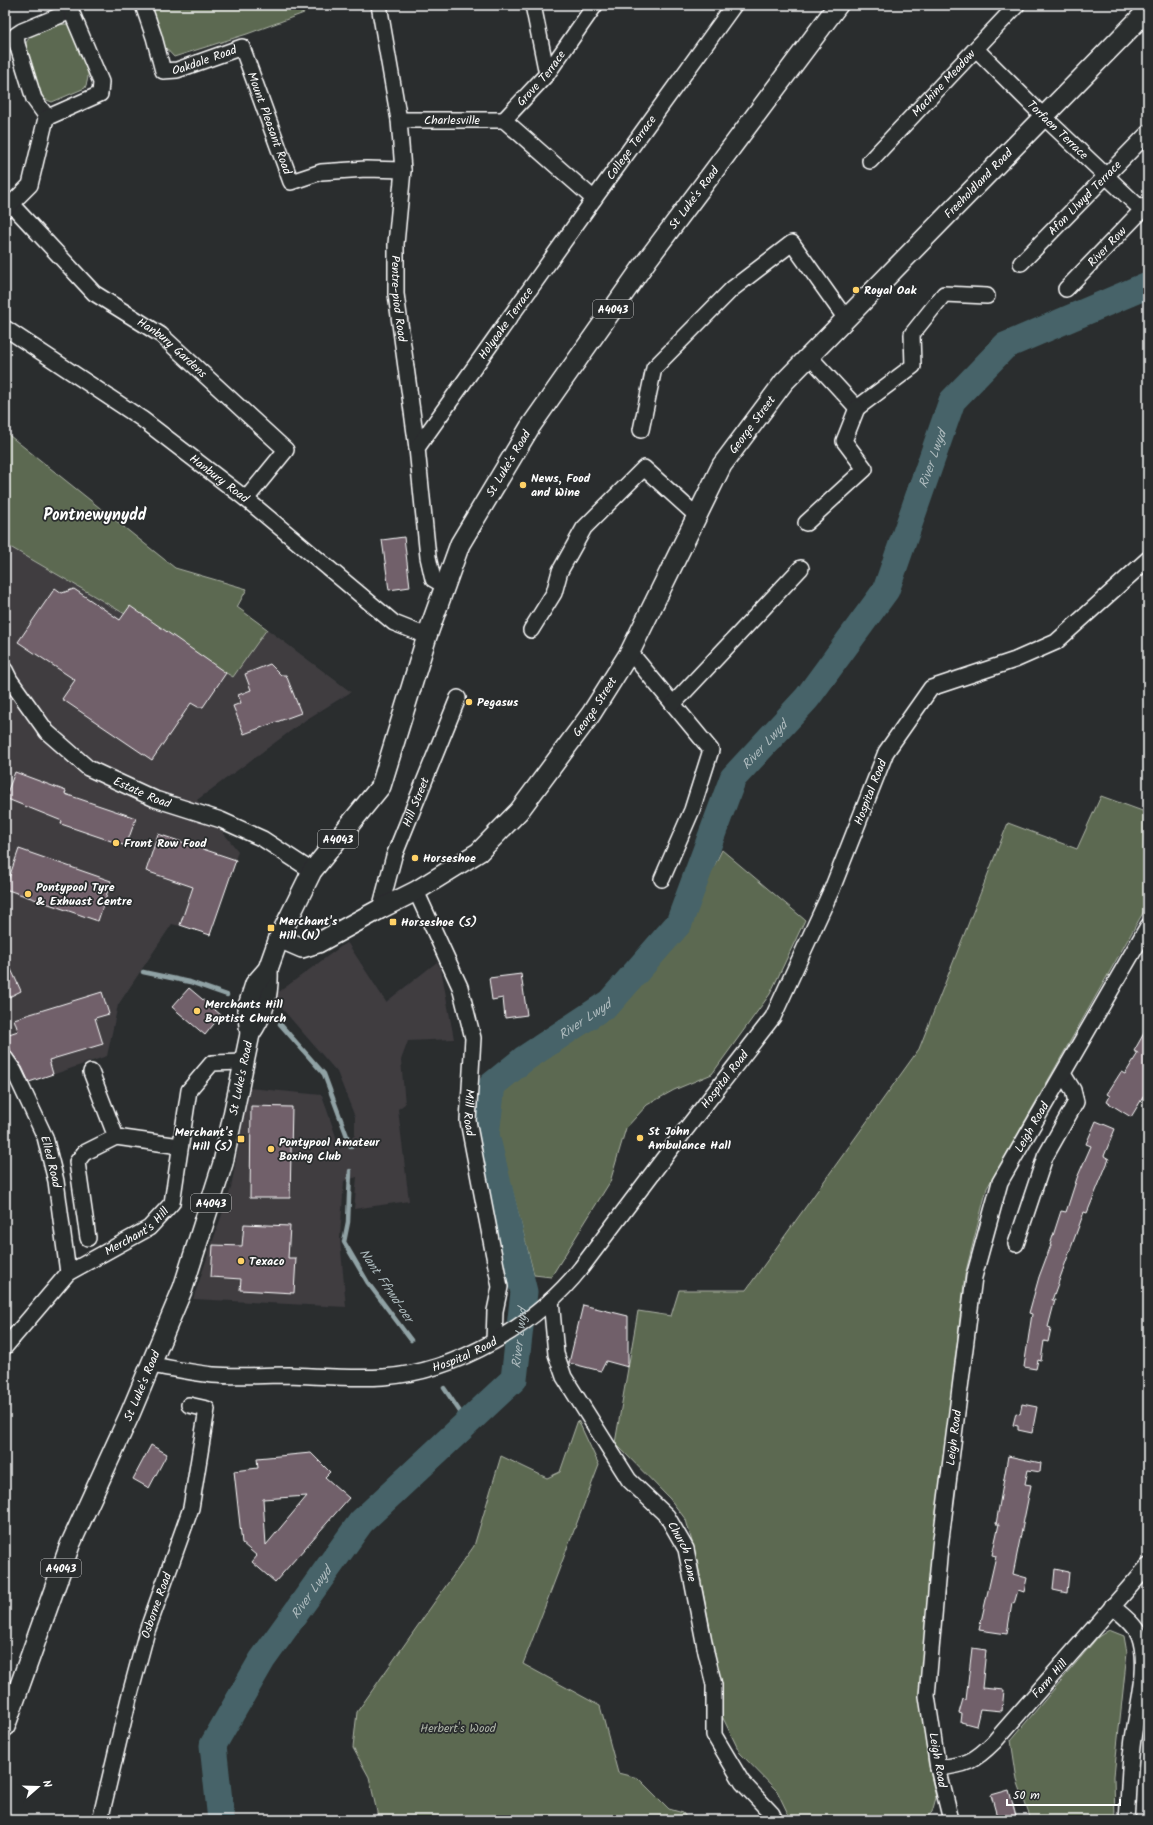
<svg xmlns="http://www.w3.org/2000/svg" width="1153" height="1825" viewBox="0 0 1153 1825" font-family="Kalam,sans-serif">
	<rect width="100%" height="100%" fill="#2a2d2e"/>
	<filter id="ink" filterUnits="userSpaceOnUse"><feTurbulence type="fractalNoise" baseFrequency=".025" numOctaves="2"/><feDisplacementMap in="SourceGraphic" scale="8" xChannelSelector="R" yChannelSelector="G"/><feConvolveMatrix kernelMatrix="1 2 1 2 8 2 1 2 1" color-interpolation-filters="sRGB"/></filter>
	<g filter="url(#ink)">
		<path fill="#3f3c40" d="M5 544 233 677 267 629 351 692 307 719 197 800 238 851 223 897 209 933 172 924 118 1005 107 1056 26 1084 5 1046Z
			M347 942 386 1002 437 962 441 969 454 1039 408 1041 401 1060 405 1104 398 1109 409 1201 354 1209 357 1177 344 1181 340 1238 346 1307 193 1299 231 1188 249 1088 322 1095 340 1149 355 1135V1117L337 1072 272 997Z"/>
		<path fill="#5c6951" stroke="#aeb4a8" d="M150 5H306L304 13 247 34 174 57 162 44Z
			M67 24C83 40 94 67 85 88L52 102 44 99C40 91 25 57 25 49 24 32 54 25 67 24Z
			M5 432 175 568 247 589 237 607 267 629 233 677 5 544Z
			M1101 796 1148 813V904L987 1188 965 1275 934 1546 921 1692 928 1762 936 1798 932 1812 925 1820H791L777 1791 740 1753 721 1714 720 1683 697 1560 686 1520 670 1499 615 1443 638 1311 671 1316 679 1290H746L919 1049 1008 823 1077 849Z
			M722 850 805 920 770 994 712 1074 674 1090 647 1105 626 1128 610 1182 551 1277 534 1275 493 1115 502 1089 549 1047 608 1014 673 948Z
			M578 1420 599 1465 523 1664 600 1706 618 1773 638 1778 669 1809 683 1813 688 1820H377V1812L369 1777 353 1748 357 1712 474 1546 501 1456 547 1478 560 1472Z
			M1109 1630 1124 1636 1127 1653 1114 1776 1115 1820H1031L1017 1780 1011 1740 1098 1637Z"/>
		<g fill="none" stroke-linecap="round" stroke-linejoin="round">
			<path stroke="#90a2a5" stroke-width="4.5" d="M143 972 190 982 227 995
				M280 1024 324 1074 351 1147
				M350 1171 348 1222 344 1242 368 1283 411 1340
				M444 1388 467 1422"/>
			<path stroke="#466469" stroke-width="27" id="s1" d="M221 1820 213 1745 262 1660 361 1522 514 1379 524 1292 486 1135 492 1085 524 1059 610 1002 679 923 733 778 807 698 886 590 952 401 1005 346 1148 285"/>
		</g>
		<path fill="#71606b" stroke="#fff" fill-rule="evenodd" d="M404 537 410 587 389 590 382 540Z
			M55 588 62 593 74 589 120 620 130 606 226 673 203 707H198L191 703 152 760 62 699 75 680 18 642Z
			M270 664 281 675H286L301 713 244 734 233 706 241 703 238 695 251 690 245 674Z
			M15 772 66 791 65 794 136 818 126 846 61 824 62 821 5 798Z
			M158 834 236 860 210 935 180 925 193 887 146 871Z
			M19 849 111 881 98 921 5 889Z
			M5 956 21 991 5 999Z
			M521 974 527 1015 505 1018 503 998 492 1000 489 978Z
			M189 988 221 1015 205 1035 172 1007Z
			M102 992 109 1014 95 1018 103 1044 49 1060 53 1074 29 1082 22 1067 11 1052 6 1035 18 1031 14 1019Z
			M1148 1026V1089L1131 1117 1107 1102 1110 1096 1107 1094 1121 1072 1125 1074 1138 1053 1134 1051Z
			M251 1106 292 1107 290 1198H250Z
			M1096 1121 1115 1129 1104 1156 1109 1159 1087 1213 1084 1212 1052 1300H1055L1048 1327 1051 1328 1048 1342 1044 1341 1041 1361 1038 1360 1036 1369 1024 1367 1032 1314 1029 1313 1039 1277 1051 1245H1050L1061 1211 1066 1212 1077 1178 1091 1146 1086 1144Z
			M244 1224 290 1226 288 1258H296L294 1293 240 1290 241 1279 211 1277 213 1245 242 1246Z
			M583 1305 628 1316V1367L606 1361 601 1371 569 1363Z
			M1022 1404 1037 1407 1032 1433 1018 1430V1426L1013 1425 1016 1413 1020 1414Z
			M151 1445 167 1454 149 1488 133 1479Z
			M311 1453 330 1472 325 1477 349 1498 275 1582 252 1562 257 1556 242 1543 234 1471 258 1468 257 1458ZM307 1496 266 1545 263 1499Z
			M1008 1456 1041 1463 1040 1472 1028 1470 1025 1484 1031 1485 1013 1574 1027 1578 1024 1592 1018 1590 1014 1604 1012 1603 1007 1634 979 1630 996 1556 992 1555 999 1524H996Z
			M1055 1569 1069 1572 1067 1593 1053 1590Z
			M972 1648 986 1650 982 1688 1004 1690 1002 1711 980 1709 976 1726 961 1722 962 1714 959 1713 963 1699 966 1700Z
			M1009 1790 1017 1820H998L991 1795Z"/>
		<g fill="none" stroke-linecap="round" stroke-linejoin="round">
			<g stroke="#fff" stroke-width="18">
				<g id="minor">
					<path id="s2" d="M143 5 154 37 163 71 177 70 242 47 291 182 321 172 366 169 403 170"/>
					<path id="s3" d="M379 5 399 120 403 170 396 244V294L417 448 428 557 433 579 445 586"/>
					<path d="M533 5 547 74"/>
					<path id="s4" d="M976 49 1044 117 1142 210"/>
					<path d="M47 117 34 99 17 44 16 35 22 31 71 11"/>
					<path id="s5" d="M399 120H504"/>
					<path id="s6" d="M504 120 547 74 595 5"/>
					<path d="M504 120 594 199"/>
					<path id="s7" d="M870 161 1017 5"/>
					<path id="s8" d="M12 205 94 293 161 335 286 450 246 499"/>
					<path d="M5 210 30 185 46 118 100 94 101 82 71 11V5"/>
					<path id="s9" d="M1021 263 1148 133"/>
					<path id="s10" d="M1066 289 1148 204"/>
					<path id="s11" d="M5 328 142 419 246 499 394 623 427 636"/>
					<path d="M809 356 857 408 913 366 912 334 944 294 987 296"/>
					<path d="M641 430 654 368 732 289 792 243 846 319"/>
					<path id="s12" d="M417 448 594 199 734 5"/>
					<path d="M806 523 865 469 844 441 857 408"/>
					<path d="M531 630 554 593 560 571 584 528 644 468 697 516"/>
					<path d="M630 652 711 750 692 810 662 879"/>
					<path id="s13" d="M5 670 10 680 47 732 88 768 155 799 221 820 263 839 312 871"/>
					<path d="M673 704 801 568"/>
					<path id="s14" d="M416 891 460 987 473 1038 468 1121 500 1287 495 1311 494 1341"/>
					<path id="s15" d="M380 909 394 856 458 698"/>
					<path id="s16" d="M5 1058 14 1071 45 1137 56 1181 68 1273"/>
					<path d="M91 1072 116 1137"/>
					<path d="M88 1238 77 1162 84 1153 116 1137 180 1146"/>
					<path d="M1016 1244 1045 1157 1076 1102 1073 1090 1063 1074"/>
					<path id="s17" d="M551 1300 556 1354 564 1377 629 1480 667 1516 686 1549 706 1652 714 1685V1735L742 1782 772 1814 775 1820"/>
					<path id="s18" d="M5 1347 68 1273 149 1228 172 1203 189 1090 212 1063 243 1062"/>
					<path id="s19" d="M151 1365C171 1368 192 1373 213 1375 238 1377 264 1375 289 1375 320 1376 352 1379 383 1377 457 1372 536 1325 581 1268L676 1142 773 1017 832 889 886 752 931 688 1015 660 1056 642 1148 559"/>
					<path d="M1112 1606C1121 1614 1135 1624 1139 1635 1151 1667 1135 1714 1132 1747 1129 1771 1129 1796 1127 1820"/>
					<path id="s20" d="M938 1768C966 1765 974 1762 994 1742L1148 1566"/>
					<path id="s21" d="M100 1820 129 1698 147 1631 191 1508 207 1409 189 1405"/>
					<path id="s22" d="M951 1820 938 1768 927 1696 940 1547 974 1277 1000 1182 1148 926"/>
				</g>
			</g>
			<g stroke="#fff" stroke-width="22">
				<g id="major">
					<path id="s23" d="M279 938 302 948 318 943 380 909 416 891 479 852 519 811 591 714 630 652 722 465 784 382 1148 10"/>
					<path d="M250 1034C265 1012 269 995 268 969"/>
					<path id="s24" d="M5 1727 70 1545 130 1414 183 1288 223 1163 250 1034 247 1009 255 984 268 969 279 938 312 871 381 786 427 636 460 544 530 427 648 259 838 5"/>
				</g>
			</g>
			<use href="#minor" stroke="#2a2d2e" stroke-width="15"/>
			<use href="#major" stroke="#2a2d2e" stroke-width="19"/>
		</g>
	</g>
	<g fill="#ffd166" stroke="#2a2d2e" stroke-width="1.5">
		<circle cx="856" cy="290" r="4"/>
		<circle cx="523" cy="485" r="4"/>
		<circle cx="469" cy="702" r="4"/>
		<circle cx="116" cy="843" r="4"/>
		<circle cx="415" cy="858" r="4"/>
		<circle cx="28" cy="894" r="4"/>
		<rect x="389" y="918" width="8" height="8" rx="2"/>
		<rect x="267" y="924" width="8" height="8" rx="2"/>
		<circle cx="197" cy="1011" r="4"/>
		<circle cx="640" cy="1138" r="4"/>
		<rect x="237" y="1135" width="8" height="8" rx="2"/>
		<circle cx="271" cy="1149" r="4"/>
		<circle cx="241" cy="1261" r="4"/>
	</g>
	<g text-anchor="middle" stroke-width="3.5" stroke-linejoin="round" paint-order="stroke">
		<g fill="#2a2d2e" stroke="#bfc0c0" stroke-width="1">
			<rect x="593" y="300" width="40" height="18" rx="3"/>
			<rect x="318" y="830" width="40" height="18" rx="3"/>
			<rect x="191" y="1194" width="40" height="18" rx="3"/>
			<rect x="41" y="1559" width="40" height="18" rx="3"/>
		</g>
		<g font-size="11" font-weight="bold" fill="#fff">
			<text x="613" y="313">A4043</text>
			<text x="338" y="843">A4043</text>
			<text x="211" y="1207">A4043</text>
			<text x="61" y="1572">A4043</text>
		</g>
		<g font-size="12" fill="#fff" stroke="#2a2d2e">
			<text dy="4" stroke="none"><textPath href="#s2" startOffset="112">Oakdale Road</textPath></text>
			<text dy="4" stroke="none"><textPath href="#s6" startOffset="56">Grove Terrace</textPath></text>
			<text dy="4" stroke="none"><textPath href="#s7" startOffset="107">Machine Meadow</textPath></text>
			<text dy="4" stroke="none"><textPath href="#s5" startOffset="53">Charlesville</textPath></text>
			<text dy="4" stroke="none"><textPath href="#s2" startOffset="233">Mount Pleasant Road</textPath></text>
			<text dy="4" stroke="none"><textPath href="#s4" startOffset="115">Torfaen Terrace</textPath></text>
			<text dy="4" stroke="none"><textPath href="#s12" startOffset="369">College Terrace</textPath></text>
			<text dy="4" stroke="none"><textPath href="#s23" startOffset="1068">Freeholdland Road</textPath></text>
			<text dy="4" stroke="none"><textPath href="#s24" startOffset="1698">St Luke's Road</textPath></text>
			<text dy="4" stroke="none"><textPath href="#s9" startOffset="91">Afon Llwyd Terrace</textPath></text>
			<text dy="4" stroke="none"><textPath href="#s10" startOffset="59">River Row</textPath></text>
			<text dy="4" stroke="none"><textPath href="#s3" startOffset="296">Pentre-piod Road</textPath></text>
			<text dy="4" stroke="none"><textPath href="#s12" startOffset="153">Holyoake Terrace</textPath></text>
			<text dy="4" stroke="none"><textPath href="#s8" startOffset="216">Hanbury Gardens</textPath></text>
			<text dy="4" stroke="none"><textPath href="#s23" startOffset="737">George Street</textPath></text>
			<text dy="4" stroke="none"><textPath href="#s24" startOffset="1374">St Luke's Road</textPath></text>
			<text dy="4" stroke="none"><textPath href="#s11" startOffset="262">Hanbury Road</textPath></text>
			<text dy="4" stroke="none"><textPath href="#s23" startOffset="413">George Street</textPath></text>
			<text dy="4" stroke="none"><textPath href="#s13" startOffset="189">Estate Road</textPath></text>
			<text dy="4" stroke="none"><textPath href="#s19" startOffset="1026">Hospital Road</textPath></text>
			<text dy="4" stroke="none"><textPath href="#s15" startOffset="113">Hill Street</textPath></text>
			<text dy="4" stroke="none"><textPath href="#s24" startOffset="692">St Luke's Road</textPath></text>
			<text dy="4" stroke="none"><textPath href="#s19" startOffset="702">Hospital Road</textPath></text>
			<text dy="4" stroke="none"><textPath href="#s14" startOffset="233">Mill Road</textPath></text>
			<text dy="4" stroke="none"><textPath href="#s22" startOffset="710">Leigh Road</textPath></text>
			<text dy="4" stroke="none"><textPath href="#s16" startOffset="114">Elled Road</textPath></text>
			<text dy="4" stroke="none"><textPath href="#s18" startOffset="178">Merchant's Hill</textPath></text>
			<text dy="4" stroke="none"><textPath href="#s19" startOffset="318">Hospital Road</textPath></text>
			<text dy="4" stroke="none"><textPath href="#s24" startOffset="368">St Luke's Road</textPath></text>
			<text dy="4" stroke="none"><textPath href="#s22" startOffset="386">Leigh Road</textPath></text>
			<text dy="4" stroke="none"><textPath href="#s17" startOffset="292">Church Lane</textPath></text>
			<text dy="4" stroke="none"><textPath href="#s21" startOffset="222">Osborne Road</textPath></text>
			<text dy="4" stroke="none"><textPath href="#s20" startOffset="148">Farm Hill</textPath></text>
			<text transform="translate(938 1760) rotate(80)" y="4">Leigh Road</text>
		</g>
		<g font-size="12" font-weight="bold" fill="#fff" stroke="#2a2d2e" text-anchor="start">
			<text x="864" y="294">Royal Oak</text>
			<text x="531" y="482">News, Food<tspan x="531" dy="14">and Wine</tspan></text>
			<text x="477" y="706">Pegasus</text>
			<text x="124" y="847">Front Row Food</text>
			<text x="423" y="862">Horseshoe</text>
			<text x="36" y="891">Pontypool Tyre<tspan x="36" dy="14">&amp; Exhuast Centre</tspan></text>
			<text x="279" y="925">Merchant's<tspan x="279" dy="14">Hill (N)</tspan></text>
			<text x="401" y="926">Horseshoe (S)</text>
			<text x="205" y="1008">Merchants Hill<tspan x="205" dy="14">Baptist Church</tspan></text>
			<text x="648" y="1135">St John<tspan x="648" dy="14">Ambulance Hall</tspan></text>
			<text x="233" y="1136" text-anchor="end">Merchant's<tspan x="233" dy="14">Hill (S)</tspan></text>
			<text x="279" y="1146">Pontypool Amateur<tspan x="279" dy="14">Boxing Club</tspan></text>
			<text x="249" y="1265">Texaco</text>
		</g>
		<g font-size="12" fill="#aeb4a8" stroke="#2a2d2e">
			<text x="458" y="1732">Herbert's Wood</text>
		</g>
		<g font-size="13" font-style="italic" fill="#acb9bc" stroke="#2a2d2e">
			<text dy="5" stroke="none"><textPath href="#s1" startOffset="1638">River Lwyd</textPath></text>
			<text dy="5" stroke="none"><textPath href="#s1" startOffset="1302">River Lwyd</textPath></text>
			<text dy="5" stroke="none"><textPath href="#s1" startOffset="966">River Lwyd</textPath></text>
			<text transform="translate(387 1285) rotate(56)" y="5">Nant Ffrwd-oer</text>
			<text dy="5" stroke="none"><textPath href="#s1" startOffset="594">River Lwyd</textPath></text>
			<text dy="5" stroke="none"><textPath href="#s1" startOffset="257">River Lwyd</textPath></text>
		</g>
		<g font-size="16" font-weight="bold" fill="#fff" stroke="#2a2d2e">
			<text x="95" y="520">Pontnewynydd</text>
		</g>
	</g>
	<rect width="1153" height="1825" fill="none" stroke="#2a2d2e" stroke-width="20"/>
	<rect x="10" y="10" width="1133" height="1805" fill="none" stroke="#fff" stroke-width="1.5" filter="url(#ink)"/>
	<g transform="translate(38 1787) rotate(70)" stroke="#2a2d2e" stroke-width="3" paint-order="stroke">
	<path d="M0-3L7 15L0 10L-7 15Z" fill="#ffffff"/>
	<text y="-6" font-size="11" font-weight="bold" text-anchor="middle" fill="#ffffff">N</text>
	</g>
	<path d="M1007 1799v6h113v-6" fill="none" stroke="#ffffff" stroke-width="2"/>
	<text x="1013" y="1799" font-size="12" fill="#ffffff" stroke="#2a2d2e" stroke-width="3" paint-order="stroke">50 m</text>
</svg>
